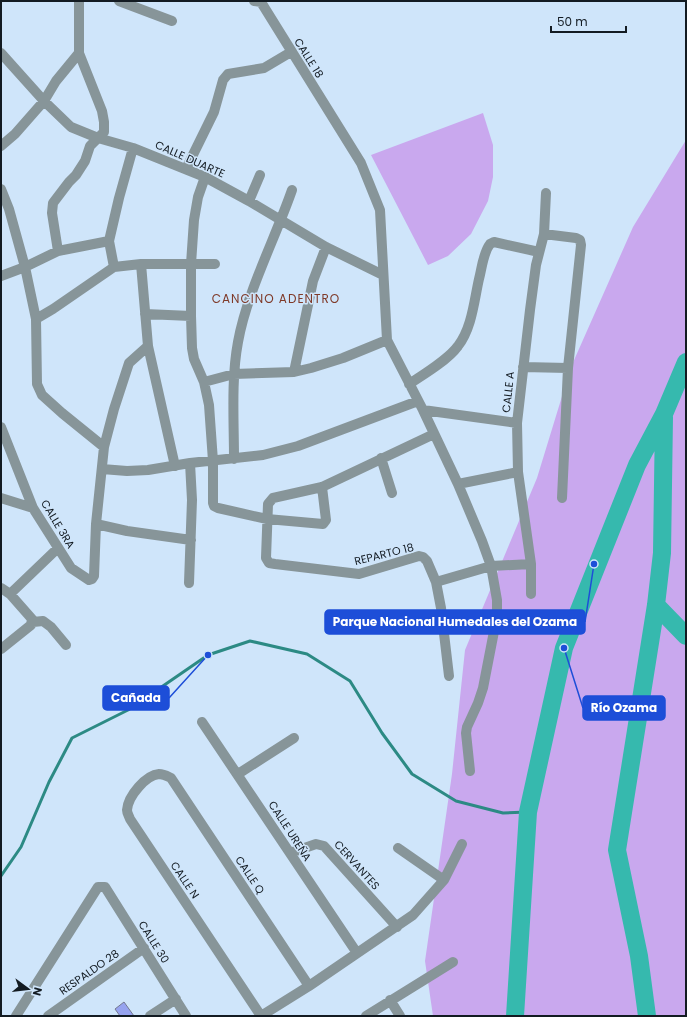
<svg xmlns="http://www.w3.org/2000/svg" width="687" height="1017" viewBox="0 0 687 1017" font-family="Poppins,sans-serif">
	<rect width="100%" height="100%" fill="#cfe5fa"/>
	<path fill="#c9a8ee" d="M483 113 493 145V177L488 201 471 234 448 256 428 265 371 155Z
		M686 140V1016H433L425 961 452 774 465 650 537 478 571 367 633 227Z"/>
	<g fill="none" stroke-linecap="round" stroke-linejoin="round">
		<path stroke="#2c8a84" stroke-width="3" d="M1 876 21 847 49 782 72 738 128 710 208 655 250 641 307 654 350 681 382 733 412 774 456 801 503 813 528 812"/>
		<path stroke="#36b9ae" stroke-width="18" d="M656 605 686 636
			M515 1016 528 812 564 648 637 465 664 414 686 362
			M647 1016 639 956 617 850 656 605 662 553 664 417"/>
	</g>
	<path fill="#96a3ef" stroke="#747991" d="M124 1002 134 1016H120L115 1009Z"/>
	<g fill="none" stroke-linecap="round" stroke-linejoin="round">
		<path stroke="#879599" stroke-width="10" d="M119 1 172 21
			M254 1 261 2 361 163 380 210 387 340 423 410 458 484 482 541 491 566 497 600V616L483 688 478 703 467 727 466 733 470 771
			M1 53 44 101 71 127 98 138 133 148 205 177 249 201 326 247 383 275
			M1 146 15 134 44 101 56 81 79 53
			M186 169 214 112 223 80 228 74 264 68 291 52
			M205 177 198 197 194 220 191 264V316L192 348 194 359 204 382 209 405 213 461V503L214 506 218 508 267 519 323 524 326 520 322 487
			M1 189 9 209 25 267 36 319 37 384 42 395 62 413 104 447
			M249 201 260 175
			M544 234 576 238 580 240 581 245 568 368 562 498
			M58 251 52 213 53 203 69 182 76 175 85 161 90 146 104 132V122L102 111 79 53V1
			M141 264 148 346 175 466
			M114 267 109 241 119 198 133 148
			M1 276 25 267 58 251 109 241
			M145 314 191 316
			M36 319 53 309 114 267 141 264H215
			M523 367 568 368
			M294 372 313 281 326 247
			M204 382 234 374 294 372 311 368 343 358 387 340
			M409 384C423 375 448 360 458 346 472 328 474 301 479 279 482 268 483 253 490 244L494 242 539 252
			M423 410 517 423
			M1 427 33 508 71 568 89 580 92 579 94 576 96 524 104 447 114 409 129 363 148 346
			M434 434 322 487 273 498 268 504 266 558 269 563 275 564 359 574 419 556 423 557 427 561 436 582 441 608 449 676
			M381 458 392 493
			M234 459C234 421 231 379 238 342 247 292 275 239 292 190
			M102 469 127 471 148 470 190 463 263 455 298 446 418 401
			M458 484 518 472
			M1 498 33 508
			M96 524 127 531 191 540
			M436 582 491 566 531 564
			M189 583 192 500 190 463
			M1 588 10 594 32 619 31 625 1 649
			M10 594 58 548
			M531 594V564L518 472 517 423 530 310 536 265 544 234 546 193
			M33 622 43 621 51 627 66 645
			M202 722 357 953
			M238 774 294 738
			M398 848 444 880
			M290 853 316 844 324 846 397 927
			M390 1000 400 1016
			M16 1016 98 887H105L186 1016
			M48 1016 144 948
			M150 1016 176 999
			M261 1016 130 819C129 816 127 813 127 810 128 796 146 775 159 774 164 774 167 776 171 778L309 986
			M261 1016 309 986 413 915 444 880 462 844
			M366 1016 453 962"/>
	</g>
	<g text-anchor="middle" stroke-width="3" stroke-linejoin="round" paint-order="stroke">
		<g font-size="11" fill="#131b22" stroke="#cfe5fa">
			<text transform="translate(309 58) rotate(58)" y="4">CALLE 18</text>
			<text transform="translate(190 159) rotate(24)" y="4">CALLE DUARTE</text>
			<text transform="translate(508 392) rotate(-84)" y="4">CALLE A</text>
			<text transform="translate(58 524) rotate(59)" y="4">CALLE 3RA</text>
			<text transform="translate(384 554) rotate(-14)" y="4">REPARTO 18</text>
			<text transform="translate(290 831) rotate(57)" y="4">CALLE UREÑA</text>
			<text transform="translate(357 865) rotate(48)" y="4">CERVANTES</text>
			<text transform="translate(250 875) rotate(56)" y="4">CALLE Q</text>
			<text transform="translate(185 880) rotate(56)" y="4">CALLE N</text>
			<text transform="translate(154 942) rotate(58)" y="4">CALLE 30</text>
			<text transform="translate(89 972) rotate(-35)" y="4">RESPALDO 28</text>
		</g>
		<g font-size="12" letter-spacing="1" fill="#7f3a29" stroke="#cfe5fa">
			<text x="276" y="303">CANCINO ADENTRO</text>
		</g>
	</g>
	<path fill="none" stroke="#1d4ed8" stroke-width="1.5" d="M594 564L585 622M208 655L169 698M564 648L583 708"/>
	<g fill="#1d4ed8" stroke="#cfe5fa" stroke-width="1.5">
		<circle cx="594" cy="564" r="4"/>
		<circle cx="208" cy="655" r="4"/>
		<circle cx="564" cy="648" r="4"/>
	</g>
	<g fill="#1d4ed8" stroke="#1d4ed8" stroke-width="1.5">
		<rect x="325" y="610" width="260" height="24" rx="4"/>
		<rect x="103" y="686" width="66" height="24" rx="4"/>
		<rect x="583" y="696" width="82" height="24" rx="4"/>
	</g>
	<g font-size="12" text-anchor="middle" font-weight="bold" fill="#fff">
		<text x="455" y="626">Parque Nacional Humedales del Ozama</text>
		<text x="136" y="702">Cañada</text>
		<text x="624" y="712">Río Ozama</text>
	</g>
	<rect width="687" height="1017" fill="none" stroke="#131b22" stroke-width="4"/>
	<g transform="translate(28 989) rotate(105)" stroke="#cfe5fa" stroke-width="3" paint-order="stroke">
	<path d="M0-3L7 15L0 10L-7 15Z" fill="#131b22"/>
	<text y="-6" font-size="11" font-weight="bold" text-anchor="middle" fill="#131b22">N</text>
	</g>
	<path d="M551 26v6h75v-6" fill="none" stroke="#131b22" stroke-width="2"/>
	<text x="557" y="26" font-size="12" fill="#131b22" stroke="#cfe5fa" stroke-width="3" paint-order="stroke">50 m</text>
</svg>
